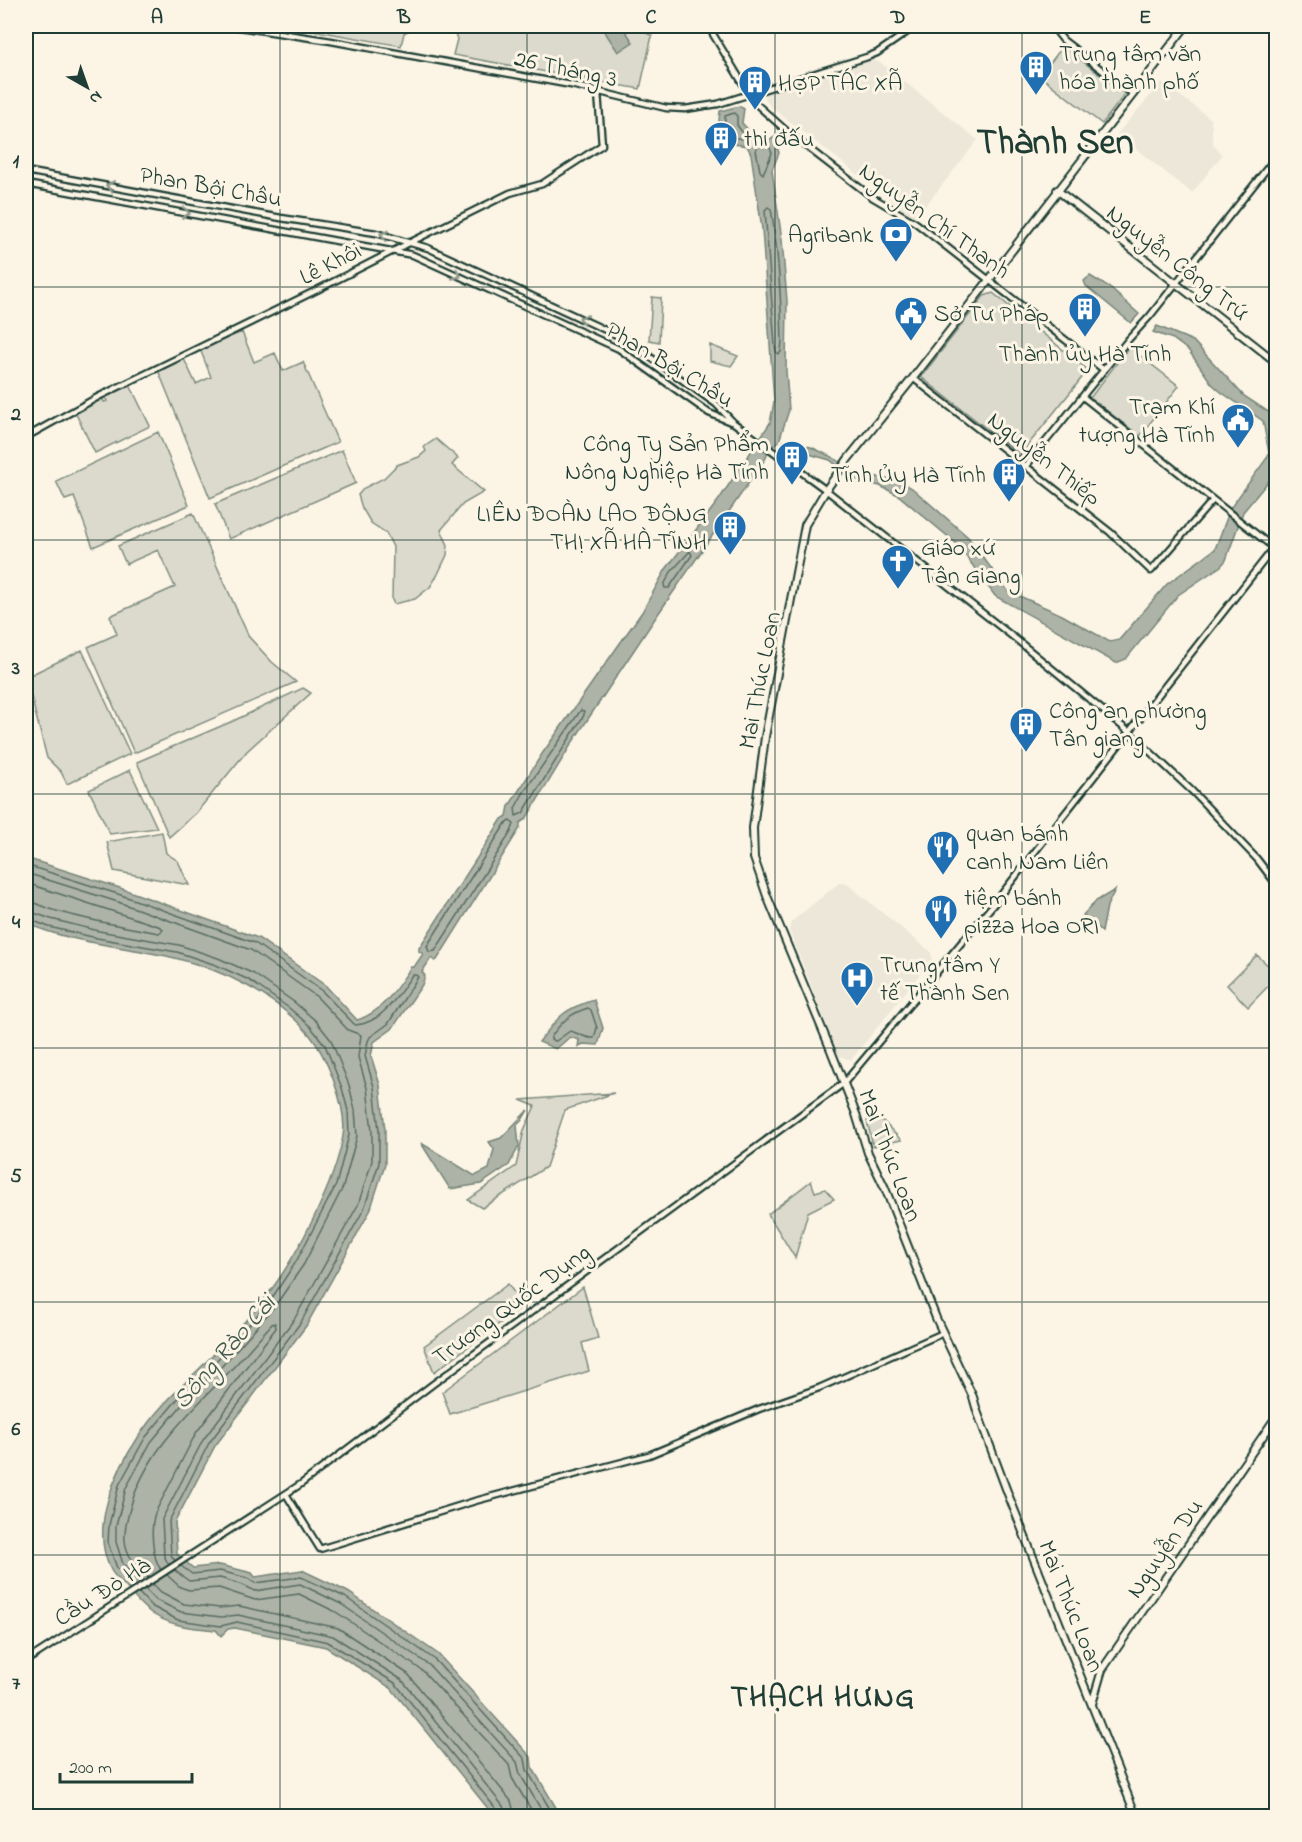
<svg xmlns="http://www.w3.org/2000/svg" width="1302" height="1842" viewBox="0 0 1302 1842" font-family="'Indie Flower',sans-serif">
	<rect width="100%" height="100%" fill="#fcf5e5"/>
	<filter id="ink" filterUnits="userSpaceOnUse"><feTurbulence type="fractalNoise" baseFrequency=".0167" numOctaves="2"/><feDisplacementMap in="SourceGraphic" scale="12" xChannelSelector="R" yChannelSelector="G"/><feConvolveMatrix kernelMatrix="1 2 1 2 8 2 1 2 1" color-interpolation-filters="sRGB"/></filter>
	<g filter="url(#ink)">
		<path fill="#ece7d8" d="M867 58 881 63 978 140 915 219 771 107 765 99 764 93 865 61Z
			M1162 82 1211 119 1213 144 1222 155 1192 193 1117 134Z
			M839 883 847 884 931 952 932 959 851 1060 839 1056 789 930 791 922Z"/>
		<path fill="#dcdacc" stroke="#7e8c80" stroke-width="1.5" d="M289 26H417L404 33 401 46Z
			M443 26H638L641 30 652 36 640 89 453 55 457 39 453 29Z
			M1063 46 1125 94 1102 124 1040 76Z
			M993 293 1088 370 1020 455 921 377 984 296Z
			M652 297 661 298 659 342 649 340Z
			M242 332 254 362 275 353 283 371 303 362 338 442 210 498 158 370 184 359 196 384 211 377 200 349Z
			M710 345 738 356 731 366 710 361Z
			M1129 347 1179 386 1140 436 1090 398Z
			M130 385 150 426 95 453 74 410 102 397 104 402 107 401 105 397Z
			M158 432 189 505 93 547 74 497 65 500 56 481Z
			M436 439 458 458 452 465 484 492 463 504 441 530 448 545 447 555 437 576 430 587 415 599 394 604 392 600 393 547 386 533 371 523 362 508 358 495 364 488 384 478 397 465 419 457 426 451 424 447Z
			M342 450 356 483 229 539 215 504Z
			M193 513 249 637 272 662 296 682 134 753 88 647 117 634 110 616 175 587 158 550 126 564 118 546Z
			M82 650 130 754 67 784 61 772 47 758 26 677Z
			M303 688 311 693 247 751 196 813 169 837 137 762 233 721Z
			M130 770 157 828 110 834 89 790Z
			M162 832 166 853 178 861 189 885 114 871 107 842Z
			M1257 955 1276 973V978L1248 1007 1227 985Z
			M614 1093 565 1110 546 1167 482 1208 468 1200 516 1166 524 1130 535 1106 520 1100Z
			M881 1119 901 1140 873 1146 867 1121Z
			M811 1181 815 1192 825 1189 834 1199 808 1212 795 1258 768 1214Z
			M508 1284 523 1306 434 1372 424 1346Z
			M583 1287 598 1338 582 1343 589 1371 450 1414 442 1392Z"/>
		<path fill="#aeb3a7" stroke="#758479" stroke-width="1.5" d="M601 26H622L633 42 618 52Z
			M739 106 744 109 742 123C755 138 766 150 782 130L784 132 776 143 779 153 772 170 782 240 787 301 786 371 789 410 779 441 768 451 766 458 656 617 572 743 526 819 520 823V828L437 960 435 961 431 958 422 972 425 976 422 985 392 1029 374 1042 371 1056 380 1085 385 1130V1164L370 1211 306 1326 215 1446 175 1522 177 1554 193 1568 220 1565 252 1573 255 1577 302 1570 348 1592 438 1654 531 1757 532 1767 561 1816H494L391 1688 326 1647 235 1628 228 1629 221 1636 216 1630C192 1628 166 1626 146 1609 138 1603 132 1594 125 1586 120 1581 114 1576 111 1570 89 1527 115 1472 139 1436 158 1406 187 1382 211 1357 229 1339 248 1319 265 1298 295 1260 335 1184 343 1136 348 1108 326 1054 308 1033 275 995 223 970 175 958 125 946 73 944 26 923V858L123 889 258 938 326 986 357 1020C382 1013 397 988 411 967H414L423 954 419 951V948L502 819 507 816 509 806 542 754 642 612 666 569 718 501 770 423 774 402 762 229 751 154 747 146 720 142 717 140 720 111Z
			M1090 276 1110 288 1139 314 1131 323 1086 286 1084 281Z
			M1157 326 1193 341 1244 396 1276 417V472L1243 512 1226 560 1221 566 1178 595 1126 659 1116 663 995 596 957 544 898 495 880 486 853 479 830 460 781 446 784 441 811 447 832 457 853 471 903 483 912 488 968 537 1008 591 1062 615 1110 642 1119 640 1167 584 1215 549 1231 507 1267 458 1269 453 1263 421 1221 392 1212 384 1189 351 1173 339 1153 332Z
			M1115 890 1107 906 1102 932 1083 915 1096 901Z
			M594 1000 603 1028 598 1045 583 1044 578 1047 579 1040 570 1037 556 1049 539 1042C558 1017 563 1009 594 1000Z
			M528 1110 522 1120 517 1125 519 1146 509 1165 481 1184 450 1189 421 1143 475 1176 489 1169 494 1149 489 1142 501 1138Z"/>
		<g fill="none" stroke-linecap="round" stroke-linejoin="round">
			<path stroke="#586c62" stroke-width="1.5" d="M734 113 737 116V125L744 135 742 139 724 135 725 116Z
				M758 146H769L772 153 763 174 760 171 756 150Z
				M768 207 771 209C779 253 781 297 782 341L781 352 779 354 776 352 775 346 765 210Z
				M690 551 692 555 669 588H665L664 585 671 572Z
				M581 710 584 712V715L523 813 516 816 515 808 524 792Z
				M510 821 514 824 511 832 435 951 429 952 427 946 506 823Z
				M26 865 121 895 255 943 322 991 355 1025C381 1024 399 995 412 975H416L418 977 388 1024 370 1037 368 1041 365 1056 374 1087 379 1130V1163L364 1209 301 1322 209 1443 169 1521 171 1555 175 1561
				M26 873 118 902 251 950 317 997 348 1030 361 1035 358 1057 367 1088 372 1131V1161L358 1205 295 1318 203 1440 162 1519 164 1556 169 1565
				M26 883 161 927 163 930 159 933C125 927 90 921 57 911 46 909 37 902 26 901
				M26 910 51 919 99 931 179 945 218 958 254 974 294 1002 316 1021 331 1040 349 1085 355 1110 357 1136 343 1187 304 1264 275 1306 222 1366 186 1400 151 1442 126 1488 116 1526V1542L123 1564 140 1583
				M26 918 49 927 97 938 177 952 216 965 249 980 289 1008 310 1026 325 1045 342 1088 348 1111 349 1135 336 1185 297 1260 270 1301 217 1360 181 1395 145 1438 119 1485 109 1525 108 1543 117 1568 134 1587
				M588 1008 591 1010 597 1028 594 1038C585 1039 579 1033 570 1031L556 1041 551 1040V1037C561 1022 571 1013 588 1008Z
				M181 1566 192 1574 220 1571 247 1578 255 1583 301 1577 345 1597 434 1659 525 1759 527 1770 554 1816
				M174 1570 189 1581 220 1578 243 1585 255 1591 300 1584 341 1604 429 1665 517 1762 520 1774 545 1816
				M167 1575 180 1587 189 1590 219 1588 255 1600 299 1594 336 1612 423 1671 509 1765 512 1778 535 1816
				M148 1578C137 1567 126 1556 125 1540 124 1530 127 1521 129 1512 144 1453 188 1414 229 1372 244 1356 257 1340 272 1324L275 1323 276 1328 196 1433 155 1513C150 1528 152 1557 161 1570
				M153 1584 161 1592 184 1604 220 1608 239 1606 338 1628 408 1674 511 1801 515 1816
				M145 1589 156 1600 181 1612 221 1617 238 1615 333 1636 402 1680 503 1806 506 1816
				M139 1593 151 1606 178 1620 221 1626 237 1622 328 1642 395 1683 497 1810 499 1816"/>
			<g stroke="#1f3d34" stroke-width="9">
				<path id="minor" d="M233 26 331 41 571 85 666 108 685 109 718 104 867 57 877 53 916 26
					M708 26 754 102 790 134 872 197 916 223 1104 370
					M1052 26 1063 40 1133 94
					M26 171 281 218 376 233 428 248 625 339 716 404 734 423 826 490 1017 640 1128 731 1192 791 1257 859 1276 884
					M26 184 413 255 619 349 709 413 731 422
					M913 378 1110 532 1151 571 1213 500
					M1083 397 1274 548
					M26 437 98 397 317 290 409 243 510 193 542 184 602 145 598 93
					M1026 466 1128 340 1150 316 1276 157
					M286 1494 320 1549 475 1501 649 1455 759 1409 819 1388 943 1333
					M26 1661 301 1484 433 1384 844 1083 997 900 1276 545"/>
			</g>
			<g stroke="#1f3d34" stroke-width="10">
				<path id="major" d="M1057 190 1276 362
					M1092 1704 1102 1670 1276 1417
					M1136 1816 1008 1494 977 1411 973 1397 936 1318 885 1188 868 1153 856 1114 830 1048 767 896 754 858 753 828 765 737 805 525 826 490 848 459 913 378 1186 26"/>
			</g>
			<use href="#minor" stroke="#fcf5e5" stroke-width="4.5"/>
			<use href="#major" stroke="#fcf5e5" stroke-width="6"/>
		</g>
		<defs><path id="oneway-chevron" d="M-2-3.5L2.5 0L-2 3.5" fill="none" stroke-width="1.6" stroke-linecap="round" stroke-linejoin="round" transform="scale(1.5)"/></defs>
		<g stroke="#8e998c">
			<use href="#oneway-chevron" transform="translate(110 186) rotate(-170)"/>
			<use href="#oneway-chevron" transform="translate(186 213) rotate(10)"/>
			<use href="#oneway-chevron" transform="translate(384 235) rotate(-163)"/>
			<use href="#oneway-chevron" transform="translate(457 275) rotate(25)"/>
			<use href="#oneway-chevron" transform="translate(583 319) rotate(-155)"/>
		</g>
	</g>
	<path fill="none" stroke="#1f3d34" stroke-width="1.5" stroke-opacity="0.55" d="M280 26V1816M527 26V1816M775 26V1816M1022 26V1816M26 287H1276M26 540H1276M26 794H1276M26 1048H1276M26 1302H1276M26 1555H1276"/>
	<defs>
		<g id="building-pin" transform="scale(1.725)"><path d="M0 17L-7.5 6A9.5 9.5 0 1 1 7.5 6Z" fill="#1f6fb2" stroke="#fcf5e5"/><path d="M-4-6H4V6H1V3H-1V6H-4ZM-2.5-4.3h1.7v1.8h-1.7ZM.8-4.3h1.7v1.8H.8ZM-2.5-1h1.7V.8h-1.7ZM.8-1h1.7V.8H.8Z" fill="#fff"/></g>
		<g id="bank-pin" transform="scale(1.725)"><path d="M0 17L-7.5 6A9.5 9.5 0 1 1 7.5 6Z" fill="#1f6fb2" stroke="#fcf5e5"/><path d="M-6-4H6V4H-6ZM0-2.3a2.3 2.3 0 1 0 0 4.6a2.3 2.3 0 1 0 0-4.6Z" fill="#fff"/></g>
		<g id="civic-pin" transform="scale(1.725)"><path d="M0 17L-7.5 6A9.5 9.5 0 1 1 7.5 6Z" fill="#1f6fb2" stroke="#fcf5e5"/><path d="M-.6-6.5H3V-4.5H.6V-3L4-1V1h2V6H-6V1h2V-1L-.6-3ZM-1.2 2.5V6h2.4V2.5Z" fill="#fff"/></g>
		<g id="church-pin" transform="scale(1.725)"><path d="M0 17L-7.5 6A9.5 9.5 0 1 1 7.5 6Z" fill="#1f6fb2" stroke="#fcf5e5"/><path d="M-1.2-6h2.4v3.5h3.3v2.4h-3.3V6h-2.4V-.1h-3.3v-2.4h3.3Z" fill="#fff"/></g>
		<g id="restaurant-pin" transform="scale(1.725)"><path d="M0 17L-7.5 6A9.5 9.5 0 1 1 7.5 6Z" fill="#1f6fb2" stroke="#fcf5e5"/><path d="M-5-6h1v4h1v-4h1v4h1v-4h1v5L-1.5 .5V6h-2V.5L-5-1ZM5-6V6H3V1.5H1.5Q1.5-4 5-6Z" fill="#fff"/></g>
		<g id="hospital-pin" transform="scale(1.725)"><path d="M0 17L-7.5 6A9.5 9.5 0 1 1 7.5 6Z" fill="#1f6fb2" stroke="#fcf5e5"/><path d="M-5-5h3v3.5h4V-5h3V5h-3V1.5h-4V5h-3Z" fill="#fff"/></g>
	</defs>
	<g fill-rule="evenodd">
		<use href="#building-pin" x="1036" y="67"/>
		<use href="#building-pin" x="755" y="82"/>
		<use href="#building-pin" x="721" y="138"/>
		<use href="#bank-pin" x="896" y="234"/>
		<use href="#building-pin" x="1085" y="309"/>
		<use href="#civic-pin" x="911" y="313"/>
		<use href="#civic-pin" x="1238" y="420"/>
		<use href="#building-pin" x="792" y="457"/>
		<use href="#building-pin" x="1009" y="474"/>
		<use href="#building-pin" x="730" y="527"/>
		<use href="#church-pin" x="898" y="561"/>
		<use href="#building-pin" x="1026" y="724"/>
		<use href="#restaurant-pin" x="943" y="847"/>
		<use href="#restaurant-pin" x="941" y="911"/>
		<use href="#hospital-pin" x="857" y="978"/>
	</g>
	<g text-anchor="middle" stroke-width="6" stroke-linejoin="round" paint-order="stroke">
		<g font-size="24" fill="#1f3d34" stroke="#fcf5e5" text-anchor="start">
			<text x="1059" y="61">Trung tâm văn<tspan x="1059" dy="28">hóa thành phố</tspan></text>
			<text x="778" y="90">HỢP TÁC XÃ</text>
			<text x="744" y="146">thi đấu</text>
			<text x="873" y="242" text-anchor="end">Agribank</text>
			<text x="934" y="321">Sở Tư Pháp</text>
			<text x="1085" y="361" text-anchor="middle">Thành ủy Hà Tĩnh</text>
			<text x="1215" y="414" text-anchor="end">Trạm Khí<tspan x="1215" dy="28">tượng Hà Tĩnh</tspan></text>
			<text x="769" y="451" text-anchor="end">Công Ty Sản Phẩm<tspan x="769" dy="28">Nông Nghiệp Hà Tĩnh</tspan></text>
			<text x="986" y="482" text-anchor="end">Tĩnh Ủy Hà Tĩnh</text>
			<text x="707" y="521" text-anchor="end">LIÊN ĐOÀN LAO ĐỘNG<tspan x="707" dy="28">THỊ XÃ HÀ TĨNH</tspan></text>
			<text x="921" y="555">Giáo xứ<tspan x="921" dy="28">Tân Giang</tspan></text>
			<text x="1049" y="718">Công an phường<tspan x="1049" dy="28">Tân giang</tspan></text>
			<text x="966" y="841">quan bánh<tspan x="966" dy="28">canh Nam Liên</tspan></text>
			<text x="964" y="905">tiệm bánh<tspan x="964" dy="28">pizza Hoa ORI</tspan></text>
			<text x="880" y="972">Trung tâm Y<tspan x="880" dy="28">tế Thành Sen</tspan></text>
		</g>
		<g font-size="24" fill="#1f3d34" stroke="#fcf5e5">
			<text transform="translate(566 68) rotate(12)" y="8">26 Tháng 3</text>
			<text transform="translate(211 186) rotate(10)" y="8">Phan Bội Châu</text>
			<text transform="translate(935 220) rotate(36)" y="8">Nguyễn Chí Thanh</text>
			<text transform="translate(1178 262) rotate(38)" y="8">Nguyễn Công Trứ</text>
			<text transform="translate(330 263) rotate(-27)" y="8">Lê Khôi</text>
			<text transform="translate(670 364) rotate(31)" y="8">Phan Bội Châu</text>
			<text transform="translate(1045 458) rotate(38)" y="8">Nguyễn Thiếp</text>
			<text transform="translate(759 680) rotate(-79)" y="8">Mai Thúc Loan</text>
			<text transform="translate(891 1155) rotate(69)" y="8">Mai Thúc Loan</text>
			<text transform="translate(511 1304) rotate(-36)" y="8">Trương Quốc Dụng</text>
			<text transform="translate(1164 1548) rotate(-55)" y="8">Nguyễn Du</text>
			<text transform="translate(102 1591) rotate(-32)" y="8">Cầu Đò Hà</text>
			<text transform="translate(1072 1606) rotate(68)" y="8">Mai Thúc Loan</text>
		</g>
		<g font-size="26" font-style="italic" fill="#435a51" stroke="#fcf5e5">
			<text transform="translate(223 1351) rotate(-49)" y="9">Sông Rào Cái</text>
		</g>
		<g font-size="30" font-weight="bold" letter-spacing="1.5" fill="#1f3d34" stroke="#fcf5e5">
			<text x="823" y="1706">THẠCH HƯNG</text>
		</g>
		<g font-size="36" font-weight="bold" fill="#1f3d34" stroke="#fcf5e5">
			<text x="1055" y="153">Thành Sen</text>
		</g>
	</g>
	<rect width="1302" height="1842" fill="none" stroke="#fcf5e5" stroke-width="66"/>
	<g transform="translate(87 87) rotate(140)" stroke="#fcf5e5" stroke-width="4.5" paint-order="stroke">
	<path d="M0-4.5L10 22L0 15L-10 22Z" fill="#1f3d34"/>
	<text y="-9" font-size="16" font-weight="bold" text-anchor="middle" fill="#1f3d34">N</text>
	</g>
	<path d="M60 1773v9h132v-9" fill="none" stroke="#1f3d34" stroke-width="3"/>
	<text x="69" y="1773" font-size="18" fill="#1f3d34" stroke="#fcf5e5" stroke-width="4.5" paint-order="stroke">200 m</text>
	<rect x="33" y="33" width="1236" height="1776" fill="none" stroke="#1f3d34" stroke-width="2"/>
	<g font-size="20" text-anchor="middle" font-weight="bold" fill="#1f3d34">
		<text x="157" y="23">A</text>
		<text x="404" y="23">B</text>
		<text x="651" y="23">C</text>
		<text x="898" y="23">D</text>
		<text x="1145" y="23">E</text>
		<text x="16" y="167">1</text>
		<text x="16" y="420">2</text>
		<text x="16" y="674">3</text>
		<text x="16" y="928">4</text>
		<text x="16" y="1182">5</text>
		<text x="16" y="1435">6</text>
		<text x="16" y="1689">7</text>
	</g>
</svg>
